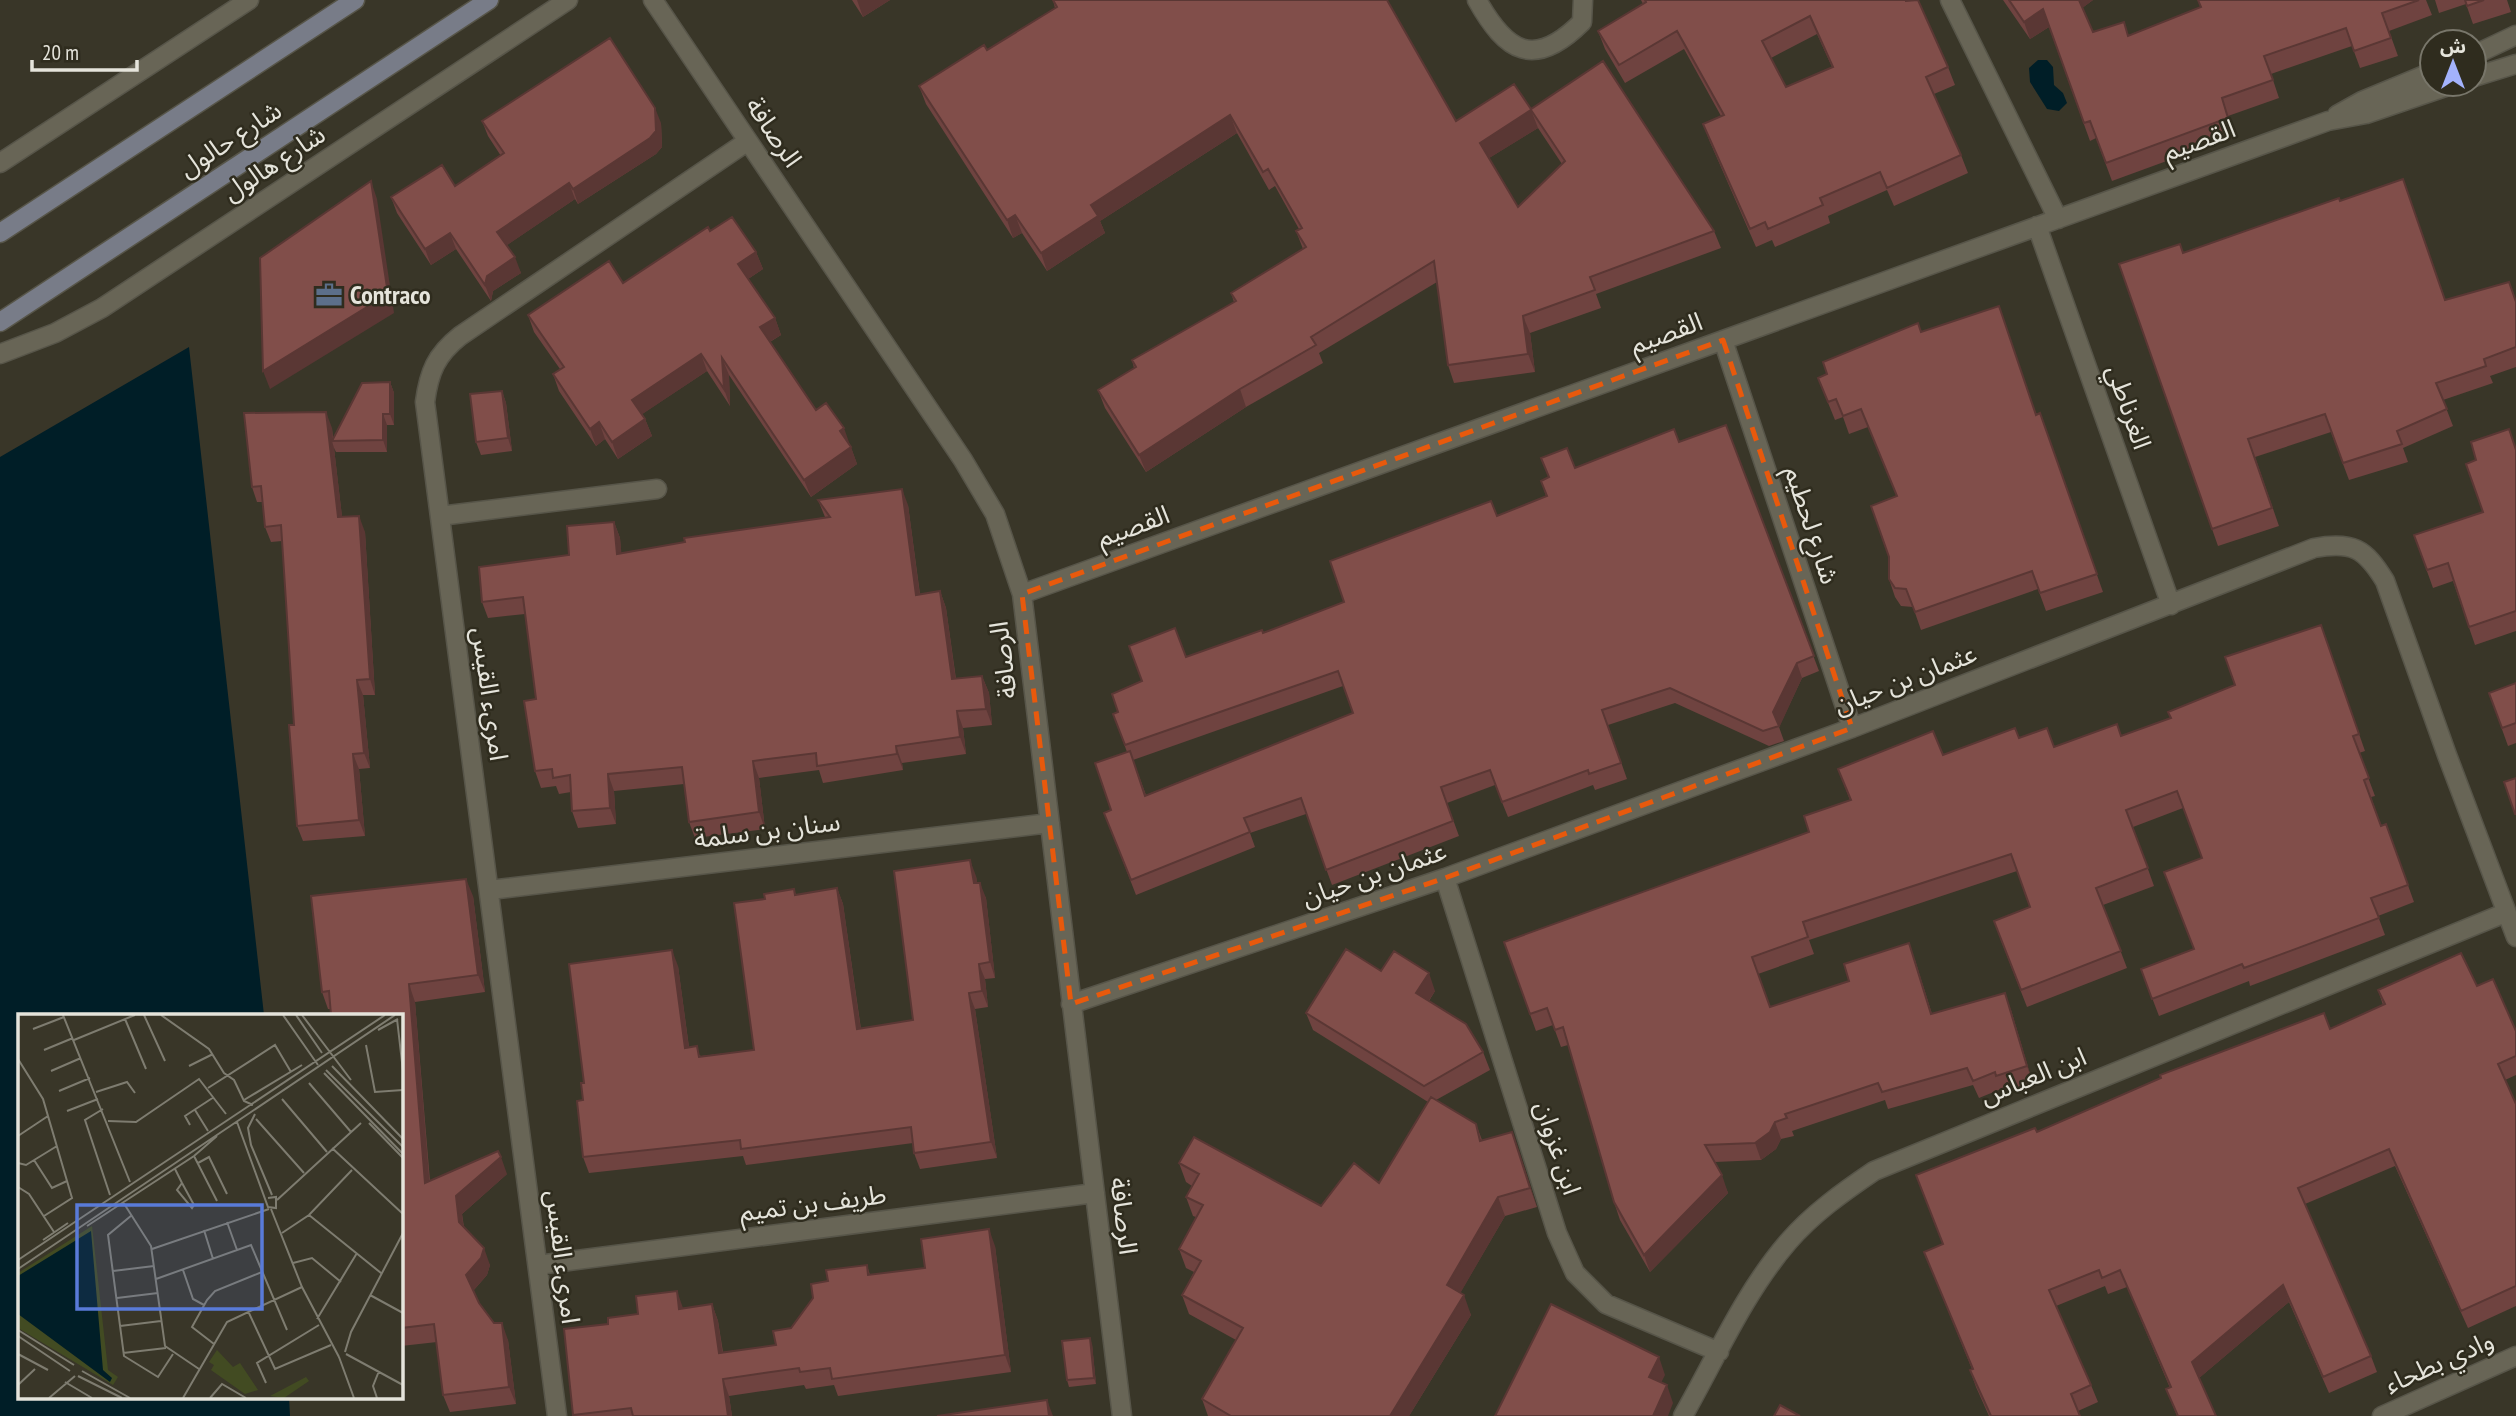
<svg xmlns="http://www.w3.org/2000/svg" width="2516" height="1416" viewBox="0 0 2516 1416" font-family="'PT Sans Narrow','Noto Sans Arabic',sans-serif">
	<rect width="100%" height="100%" fill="#393628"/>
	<path fill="#001e27" d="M2038 60H2047L2053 67 2054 85 2063 93 2067 103 2059 111 2047 109 2030 82 2029 68Z
		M189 347 264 1015H19V1397H289L290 1416H0V457Z"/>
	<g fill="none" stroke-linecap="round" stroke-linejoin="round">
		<g stroke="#575549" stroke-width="21">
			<path id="minor" d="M653 0 963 460 995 514 1022 594 1122 1416
				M1477 0C1506 52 1534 70 1582 22L1583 0
				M1950 0 2058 219
				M2474 55 2516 35
				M2474 77 2516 64
				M2337 115 2362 101 2432 72
				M0 163 249 0
				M2037 226 2171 605
				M1723 340 1852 728
				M0 354 55 333 102 308 568 0
				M440 516 657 489
				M1022 594 2328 121 2366 114 2454 84
				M1445 878 1557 1233 1575 1273 1606 1304 1719 1352
				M490 890 1050 823
				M1071 1004 1445 878 1852 728 2314 548C2352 541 2365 548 2385 581L2447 755 2516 937
				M538 1265 1095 1193
				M557 1416 425 402C429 372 436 355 460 336L748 141
				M1683 1416C1716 1358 1744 1293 1788 1242 1812 1214 1843 1192 1874 1171L2505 913
				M2382 1416 2516 1356"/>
		</g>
		<g stroke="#575549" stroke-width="21">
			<path id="secondary" d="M0 233 355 0
				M0 322 489 0"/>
		</g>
		<use href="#minor" stroke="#686556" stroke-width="18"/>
		<use href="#secondary" stroke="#787c88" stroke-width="18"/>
	</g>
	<path fill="#6f4340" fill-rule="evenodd" d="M852 0H890L863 17Z
		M1053 0 1456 121 1531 109 1714 231 1721 248 1596 294 1601 308 1530 333 1535 372 1454 383 1448 365 1437 282 1319 353 1323 363 1246 407 1146 472 1105 408 1098 390 1134 368 1132 360 1234 302 1231 293 1303 249 1296 231 1299 229 1275 186 1269 190 1237 133 1100 221 1105 233 1047 271 1022 233 1013 238 926 104 919 86 987 50 1055 8ZM1538 128 1562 164 1518 207 1489 158Z
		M1641 0H1906L1948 67 1955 85 1934 94 1961 155 1968 173 1894 206 1887 190 1828 216 1830 223 1775 247 1772 240 1756 247 1710 142 1703 124 1721 116 1684 49 1625 83 1605 49 1598 31 1643 4ZM1817 34 1832 67 1786 87 1771 58Z
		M2003 0H2093L2082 8 2093 32 2129 35 2201 7 2198 0H2426L2432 15 2389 31 2398 56 2360 68 2352 46 2271 74 2279 98 2228 116 2235 136 2112 181 2096 138 2090 141 2049 27 2030 39Z
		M2435 0H2507L2511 12 2473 24 2466 4 2439 13Z
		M482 121 661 123 662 147 656 154 578 204 575 199 507 245 521 273 493 291 491 301 456 249 431 265 397 213 391 197 455 186 501 156 488 136Z
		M2340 201 2445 300 2516 301V367L2490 376 2493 383 2443 400 2453 426 2403 448 2408 462 2349 480 2331 432 2255 457 2279 526 2218 546 2119 264 2183 253Z
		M710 231 756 252 763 269 748 279 775 318 781 335 770 342 816 410 850 445 857 464 811 497 729 375 730 406 707 371 642 414 645 419 652 436 618 459 605 439 596 446 559 391 553 374 560 369 534 332 528 315 623 283Z
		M1921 332 2036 415 2040 413 2103 592 2046 611 2038 589 1921 630 1913 607 1901 606 1895 597 1889 579V557L1897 497 1868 427 1849 434 1843 417 1835 420 1818 378Z
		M390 382 394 393V425H387V452H336L334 448 342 517 365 532 375 695H363L370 768 359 769 365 836 303 841 297 826 294 725 282 541 271 542 265 527 263 502H257L252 487 332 428 333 438Z
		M502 391 506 403 512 451 481 455 476 442Z
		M1726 425 1819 671 1802 678 1779 727 1784 741 1769 746 1675 703 1608 725 1627 779 1595 790 1593 785 1508 817 1495 785 1447 803 1459 836 1332 885 1306 814 1250 833 1255 847 1136 895 1110 828 1111 810 1127 752 1113 714 1118 712 1142 681 1186 657 1263 633 1344 602 1497 516 1546 496 1541 481 1549 478 1541 458 1575 468 1679 442ZM1343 686 1353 713 1146 795 1133 760Z
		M2516 449V631L2475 645 2453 581 2433 588 2414 535 2483 512Z
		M818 500 908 505 920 594 940 591 946 608 956 679 982 676 989 693 992 725 963 728 966 754 902 763 903 770 823 783 819 770 759 778 765 829 695 838 689 822 684 784 614 791 616 824 578 828 572 811 571 792 559 794 556 786 541 788 535 771 536 699 525 614 488 618 482 602 569 555 614 522 620 538 621 553 825 517Z
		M2321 625 2365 751 2359 753 2375 796 2371 797 2381 826 2386 824 2414 902 2378 916 2385 935 2250 986 2249 981 2159 1016 2141 969 2194 949 2202 858 2183 808 2133 827 2154 886 2103 905 2127 968 2027 1007 2000 938 2030 907 2017 871 1809 940 1814 954 1758 974 1770 1007 1915 960 1932 1014 2011 1010 2033 1084 2002 1093 2001 1089 1979 1098 1973 1085 1888 1109 1885 1100 1792 1131 1794 1136 1781 1139 1776 1149 1761 1160 1715 1162 1728 1193 1650 1272 1620 1220 1614 1202 1568 1045 1561 1047 1553 1025 1536 1031 1504 942 1809 832 1850 800 1838 769 1943 755 2019 738 2054 747 2121 736 2171 718 2235 685Z
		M2516 683V743L2508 746 2489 693Z
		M976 876 977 883 986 898 995 978 985 979 988 1007 975 1009 997 1158 920 1169 914 1153 913 1143 746 1165 743 1156 589 1173 583 1157V1100L584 1083 678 966 689 1047 701 1056 754 1050 765 899 794 889 796 895 837 888 843 904 861 1029 913 1020Z
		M473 896 485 992 415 1002 430 1181 507 1174 462 1214 464 1227 490 1265 487 1275 473 1291 479 1303 508 1340 516 1404 450 1412 443 1395 437 1342 401 1346V1015L328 1009 322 992Z
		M1381 971 1435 991 1429 1001 1483 1052 1490 1070 1436 1100 1476 1124 1482 1140 1512 1132 1537 1207 1505 1216 1460 1293 1471 1315 1409 1416H1208L1202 1399 1236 1340 1189 1314 1182 1295 1194 1272 1186 1268 1179 1249 1196 1217 1193 1216 1186 1197 1192 1186 1186 1182 1179 1163 1321 1206 1379 1183 1428 1102 1313 1030 1306 1013Z
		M2477 986 2516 1031V1075L2505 1080 2516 1104V1306L2468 1328 2395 1166 2305 1204 2371 1356 2377 1372 2329 1393 2289 1302 2199 1378 2216 1416H2177L2166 1389 2170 1388 2127 1287 2108 1294 2105 1286 2056 1306 2091 1385 2098 1402 2078 1411 2080 1416H1989L1976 1387 1970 1370 1972 1369 1924 1252 1942 1244 2037 1132 2330 1029 2383 1005 2378 990Z
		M995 1246 1011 1372 838 1396 834 1385 806 1389 804 1385 729 1396 732 1416H573V1415L683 1308 712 1304 718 1321 723 1352 776 1345 791 1328 828 1281 867 1265 870 1275 925 1268Z
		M1092 1344 1096 1384 1069 1387 1067 1380Z"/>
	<path fill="#5a3734" d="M857 0H890L863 17Z
		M2078 0H2093L2081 9Z
		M2043 9 2049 27 2030 39 2024 22Z
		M655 108 661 123 662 147 656 154 578 204 573 189Z
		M1531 110 1538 128 1486 160 1480 143Z
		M1230 115 1237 133 1100 221 1105 233 1047 271 1041 253 1091 205Z
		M371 181 377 199 394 313 270 389 263 371Z
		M569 183 575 199 503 248 497 232Z
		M1015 215 1022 233 1013 238 1007 220Z
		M450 233 456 249 431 265 425 249Z
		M756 252 763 269 745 281 738 264Z
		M515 257 521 273 493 291 491 301 485 285 487 276Z
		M1523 316 1530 333 1535 372 1528 354Z
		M775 318 781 335 766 344 760 327Z
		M701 354 707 371 638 417 632 400Z
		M722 358 729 375 730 406 724 389Z
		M390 382 394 393V425L390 414Z
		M1240 389 1246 407 1146 472 1139 455Z
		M502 391 506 403 512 451 508 438Z
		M326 412 332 428 333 441H332L334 448 344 533 338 517Z
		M383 414 387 425V452L383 440Z
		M645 419 652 436 618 459 612 442Z
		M599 422 605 439 596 446 590 429Z
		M844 428 850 445 840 431Z
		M851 447 857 464 811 497 804 480Z
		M902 489 908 505 922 611 916 595Z
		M359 516 365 532 375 695 370 679Z
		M614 522 620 538 623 570 617 554Z
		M940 591 946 608 958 696 952 679Z
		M1797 663 1802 678 1779 728 1773 712Z
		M982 676 989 693 992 725 986 709Z
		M357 680 363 695 370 768 364 753Z
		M957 711 963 728 966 754 960 737Z
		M896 746 902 763 903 770 897 754Z
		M353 754 359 769 365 836 359 820Z
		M753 761 759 778 765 829 759 812Z
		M608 774 614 791 616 824 610 808Z
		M970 860 976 876 980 899 974 883Z
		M466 879 473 896 485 992 478 975Z
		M980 883 986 898 995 978 990 962Z
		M837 888 843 904 863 1045 857 1029Z
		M672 950 678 966 691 1063 685 1048Z
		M979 964 985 979 988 1007 982 991Z
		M1429 973 1435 991 1422 1011 1416 993Z
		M409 984 415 1002 431 1201 425 1183Z
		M969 993 975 1009 997 1158 991 1142Z
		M2005 993 2011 1010 2033 1084 2027 1066Z
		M1775 1122 1781 1139 1776 1149 1761 1160 1755 1143Z
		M1512 1132 1519 1151 1537 1207 1530 1188Z
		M501 1157 507 1174 462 1214 465 1240 459 1222 456 1196Z
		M1722 1175 1728 1193 1650 1272 1644 1255Z
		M1498 1197 1505 1216 1454 1304 1447 1285Z
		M989 1229 995 1246 1011 1372 1005 1355Z
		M484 1248 490 1265 487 1275 472 1292 466 1275Z
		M2283 1285 2289 1302 2198 1379 2192 1362Z
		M677 1291 683 1308 685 1326 679 1309Z
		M1464 1295 1471 1315 1409 1416H1390Z
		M712 1304 718 1321 725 1370 719 1353Z
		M502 1323 508 1340 516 1404 509 1387Z
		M1090 1338 1092 1344 1096 1384 1094 1378Z
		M1659 1357 1665 1375 1655 1395 1649 1377Z
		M723 1379 729 1396 732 1416H728Z
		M1667 1385 1673 1403 1668 1416H1653Z
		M1047 1400 1053 1416H1049Z"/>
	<path fill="#814e4a" stroke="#5a3734" stroke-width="2" fill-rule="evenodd" d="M1053 0H1387L1456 121 1514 84 1531 109 1603 61 1714 231 1590 277 1595 290 1523 316 1528 354 1448 365 1434 261 1311 337 1316 345 1240 389 1139 455 1098 390 1136 367 1132 360 1236 301 1231 293 1306 247 1296 231 1302 228 1268 169 1263 172 1230 115 1091 205 1098 216 1041 253 1015 215 1007 220 919 86 984 45 987 50 1057 7ZM1531 110 1565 161 1518 207 1480 143Z
		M1645 0H1906V1L1918 0 1948 67 1926 77 1961 155 1887 188 1880 172 1820 198 1823 205 1768 229 1765 222 1750 229 1703 124 1724 115 1677 31 1619 65 1598 31 1646 2ZM1810 16 1833 67 1786 87 1762 41Z
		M2009 0H2079L2093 32 2124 22 2128 36 2201 7 2198 0H2419L2382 13 2391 38 2354 51 2346 28 2264 56 2273 80 2222 98 2228 118 2106 163 2090 121 2084 123 2043 9 2024 22Z
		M2465 0H2484L2467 6Z
		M610 38 655 108 656 131 650 138 573 189 569 183 497 232 515 257 487 276 485 285 450 233 425 249 391 197 442 165 455 186 504 153 482 121Z
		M2403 179 2445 300 2509 282 2516 302V347L2484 359 2486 366 2436 383 2447 409 2397 431 2402 444 2343 463 2325 414 2248 439 2272 508 2212 529 2119 264 2180 244 2183 253 2339 198 2340 201Z
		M371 181 388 294 263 371 260 258Z
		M732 217 756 252 738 264 775 318 760 327 816 410 826 403 844 428 840 431 851 447 804 480 722 358 724 389 701 354 632 400 645 419 612 442 599 422 590 429 553 374 564 367 528 315 609 261 623 283 708 227 710 231Z
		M1999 306 2036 415 2040 413 2097 574 2040 593 2032 571 1915 612 1906 589 1895 588 1889 579V557L1871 506 1897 496 1861 409 1843 416 1836 399 1828 402 1818 378 1827 374 1823 362 1918 323 1921 332Z
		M390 382V414H383V440L332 441 362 383Z
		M502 391 508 438 476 442 470 394Z
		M326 412 338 517 359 516 370 679 357 680 364 753 353 754 359 820 297 826 289 725H294L281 525 265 527 261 486 252 487 244 413Z
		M1726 425 1814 656 1797 663 1773 712 1779 726 1763 731 1670 688 1602 710 1621 763 1589 774 1588 770 1502 802 1490 770 1441 787 1453 821 1326 870 1301 798 1244 818 1250 832 1131 880 1104 813 1111 810 1095 763 1130 751 1145 796 1353 713 1338 671 1125 745 1113 714 1118 712 1112 694 1142 681 1129 646 1175 628 1186 657 1262 630 1263 633 1344 602 1330 561 1491 501 1497 516 1547 496 1541 481 1549 477 1541 458 1567 448 1575 468 1674 429 1679 442Z
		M2509 429 2516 450V611L2469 627 2448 563 2427 570 2414 535 2483 512 2466 464 2476 460 2471 442Z
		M902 489 916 595 940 591 952 679 982 676 986 709 957 711 960 737 896 746 897 754 817 766 816 753 753 761 759 812 689 822 682 767 608 774 610 808 572 811 570 775 553 778 552 769 535 771 524 701 536 699 523 597 482 602 479 567 569 555 567 526 614 522 617 554 685 542 684 538 830 517 818 500Z
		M2321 625 2359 734 2353 736 2369 778 2364 780 2381 826 2386 824 2408 885 2371 898 2379 918 2244 968 2242 964 2152 999 2141 969 2194 949 2164 872 2202 858 2177 791 2126 810 2148 868 2096 888 2121 951 2021 990 1994 921 2030 907 2011 854 1803 922 1808 937 1752 957 1770 1007 1849 981 1844 964 1909 943 1931 1014 2005 993 2027 1066 1996 1076 1995 1072 1973 1081 1967 1068 1882 1092 1878 1083 1785 1114 1787 1118 1775 1122 1770 1132 1755 1143 1705 1145 1722 1175 1644 1255 1614 1202 1563 1027 1555 1030 1547 1008 1530 1014 1504 942 1809 832 1804 816 1851 800 1838 769 1933 731 1943 755 2015 728 2019 738 2047 728 2054 747 2117 724 2121 736 2171 718 2168 712 2235 685 2225 657Z
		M2516 683V723L2502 728 2489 693Z
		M2516 778V814H2515L2504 782Z
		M970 860 974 883H980L990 962 979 964 982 991 969 993 991 1142 914 1153 911 1127 741 1149 740 1140 583 1157 577 1101 583 1100 581 1083H584L569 964 672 950 685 1048 697 1046 699 1057 754 1050 734 903 765 899 764 894 794 889 795 895 837 888 857 1029 913 1020 894 871Z
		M466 879 478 975 409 984 425 1183 498 1151 501 1157 456 1196 459 1222 484 1248 481 1258 466 1275 479 1303 494 1323H502L509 1387 443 1395 434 1324 401 1328V1015H331L329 991 322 992 311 896Z
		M1346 949 1381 971 1394 951 1429 973 1416 993 1466 1024 1483 1052 1424 1086 1306 1013Z
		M2461 953 2477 986 2493 979 2516 1031V1056L2498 1064 2516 1104V1286L2461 1311 2389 1149 2298 1188 2371 1356 2323 1377 2283 1285 2192 1362 2216 1416H2178L2166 1389 2171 1387 2120 1270 2102 1278 2099 1270 2049 1290 2091 1385 2071 1394 2080 1416H1991L1970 1370 1973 1369 1924 1252 1943 1244 1916 1175 2035 1128 2037 1132 2161 1078 2160 1075 2324 1013 2330 1029 2385 1004 2378 990Z
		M1431 1097 1476 1124 1480 1141 1512 1132 1530 1188 1498 1197 1447 1285 1464 1295 1390 1416H1231L1202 1399 1243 1328 1182 1295 1201 1261 1179 1249 1203 1205 1186 1197 1199 1174 1179 1163 1194 1137 1321 1206 1354 1163 1379 1183Z
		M989 1229 1005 1355 832 1379 830 1368 800 1372 799 1368 723 1379 728 1416H633L631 1408 573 1415 564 1329 608 1324V1318L638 1314 636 1296 677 1291 679 1309 712 1304 719 1353 776 1345 773 1331 791 1328 813 1298 811 1284 828 1281 826 1270 867 1265 868 1275 925 1268 921 1239Z
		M1551 1304 1659 1357 1649 1377 1667 1385 1653 1416H1495Z
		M1090 1338 1094 1378 1067 1380 1062 1341Z
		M1047 1400 1049 1416H937Z
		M1780 1405 1800 1416H1774Z"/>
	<path fill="none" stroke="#e8590c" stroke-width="5" stroke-dasharray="14 9" stroke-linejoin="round" d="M1723 340 1852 728 1445 878 1071 1004 1022 594Z"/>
	<defs>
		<g id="office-bare" transform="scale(2.1)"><path d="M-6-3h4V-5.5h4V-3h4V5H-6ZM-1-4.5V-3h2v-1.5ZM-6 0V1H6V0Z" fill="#5c6f8a" stroke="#2f2c1e" stroke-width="2.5" paint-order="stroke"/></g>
	</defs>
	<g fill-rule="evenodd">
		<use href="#office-bare" x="329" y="295"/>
	</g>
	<g text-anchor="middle" stroke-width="5" stroke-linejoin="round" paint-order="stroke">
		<g font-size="26" fill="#e5e4db" stroke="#2f2c1e">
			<text transform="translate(774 132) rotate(56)" y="9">الرصافة</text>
			<text transform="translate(230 139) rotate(-33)" y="9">شارع حالول</text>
			<text transform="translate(2199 140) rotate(-20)" y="9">القصيم</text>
			<text transform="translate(274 163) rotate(-33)" y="9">شارع هالول</text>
			<text transform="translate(1666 333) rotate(-20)" y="9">القصيم</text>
			<text transform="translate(2129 407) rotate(71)" y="9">الغرناطي</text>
			<text transform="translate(1812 525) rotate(72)" y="9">شارع لحطيم</text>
			<text transform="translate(1133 526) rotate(-20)" y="9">القصيم</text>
			<text transform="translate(1003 660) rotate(-97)" y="9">الرصافة</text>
			<text transform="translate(1905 679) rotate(-21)" y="9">عثمان بن حيان</text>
			<text transform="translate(490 694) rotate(82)" y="9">امرىء القيس</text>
			<text transform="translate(767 830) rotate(-7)" y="9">سنان بن سلمة</text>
			<text transform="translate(1374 874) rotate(-19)" y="9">عثمان بن حيان</text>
			<text transform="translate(2033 1076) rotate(-22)" y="9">ابن العباس</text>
			<text transform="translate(1558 1148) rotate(72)" y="9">ابن غزوان</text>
			<text transform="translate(813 1203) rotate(-7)" y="9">طريف بن تميم</text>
			<text transform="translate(1124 1216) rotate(83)" y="9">الرصافة</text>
			<text transform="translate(563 1257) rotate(83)" y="9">امرىء القيس</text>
			<text transform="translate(2439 1362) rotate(-24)" y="9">وادي بطحاء</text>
		</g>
		<g font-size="26" font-weight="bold" fill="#e5e4db" stroke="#2f2c1e" text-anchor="start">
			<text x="350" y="304">Contraco</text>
		</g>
	</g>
	<g transform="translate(18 1014)">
		<rect width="385" height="385" fill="#393628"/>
		<path d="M74 212 90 356 100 363 95 371 0 314V259ZM199 336 215 353 222 349 240 376 227 380 193 356 196 351 191 348ZM288 363 291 367 266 384 252 382Z" fill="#424b22"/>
		<path d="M73 217 85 356 94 364 92 368 0 300V262Z" fill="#001e27"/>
		<path fill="none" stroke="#7e7c70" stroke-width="2" d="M45 1 112 168M126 1 147 47M143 1 191 35 206 59 216 66 226 87 235 91M265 1 300 51M278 1 304 39M284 1 333 66M107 5 128 55M379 5 385 57M15 15 46 3M360 16 380 5M56 26 117 1M348 31 357 78 385 76M26 36 55 24M0 45 25 85 54 184 26 202M171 52 195 40M314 52 385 125M308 56 385 133M33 57 63 44M306 59 385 140M291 69 333 118M190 74 257 31 273 58M41 77 72 64M78 78 109 68 117 79M264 85 309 138M226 86 284 51M85 95 67 106 92 181M177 96 190 117M49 97 80 85M238 105 286 159M90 107 118 108 181 65 208 100M219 108 250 193 258 194V183L250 184M351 109 385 144M172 111 167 102 196 83M0 122 30 102M233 131 254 181M233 131 230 114 237 100M314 134 385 200M176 142 199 187M16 146 34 174 49 167M0 149 8 151 39 132M180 149 191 143 209 180M157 155 164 169 176 191 174 194 159 176 164 169M0 173 11 180 36 218M259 186 343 109M105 188 133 232 147 332 181 355M253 195 284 273 321 343M114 201 90 221 106 342 140 363 155 340M291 201 363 259M209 208 219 236M69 212 176 142 199 122M186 216 195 245M264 219 291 201 334 156M25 226 50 209M134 235 251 195M0 246 367 1M275 249 294 244 323 268M0 255 377 1M165 256 175 285 186 291M95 257 136 252M138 265 233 231 269 316M352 281 385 299M99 284 140 279M230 297 257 355 313 331M299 305 339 239M102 312 143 307M0 316 56 351M0 322 52 357M196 330 174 313 189 286 197 277 244 258M327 338 333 318 385 219M105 339 148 334M0 340 30 356M328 340 385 371M321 343 336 384M64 357 112 384M60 362 104 384M47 368 74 384M248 369 239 349 301 311M0 371 17 355M31 384 57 362M165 384 209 308 284 273M192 384 204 370 228 384M359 384 355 372 361 357"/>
		<path fill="#597bd9" fill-opacity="0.15" stroke="#597bd9" stroke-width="3.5" d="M59 191H244V295H59Z"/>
		<rect width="385" height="385" fill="none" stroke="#e5e4db" stroke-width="3.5"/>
	</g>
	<g transform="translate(2453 63)"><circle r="33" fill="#2f2c1e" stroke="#78766a" stroke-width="2"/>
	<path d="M0-5L12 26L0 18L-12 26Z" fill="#a3b2fc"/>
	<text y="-10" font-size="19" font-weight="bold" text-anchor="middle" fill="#e5e4db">ش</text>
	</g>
	<path d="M32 60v10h105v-10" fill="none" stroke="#e5e4db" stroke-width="3.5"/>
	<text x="42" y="60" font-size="21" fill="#e5e4db" stroke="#2f2c1e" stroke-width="5" paint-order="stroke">20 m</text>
</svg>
